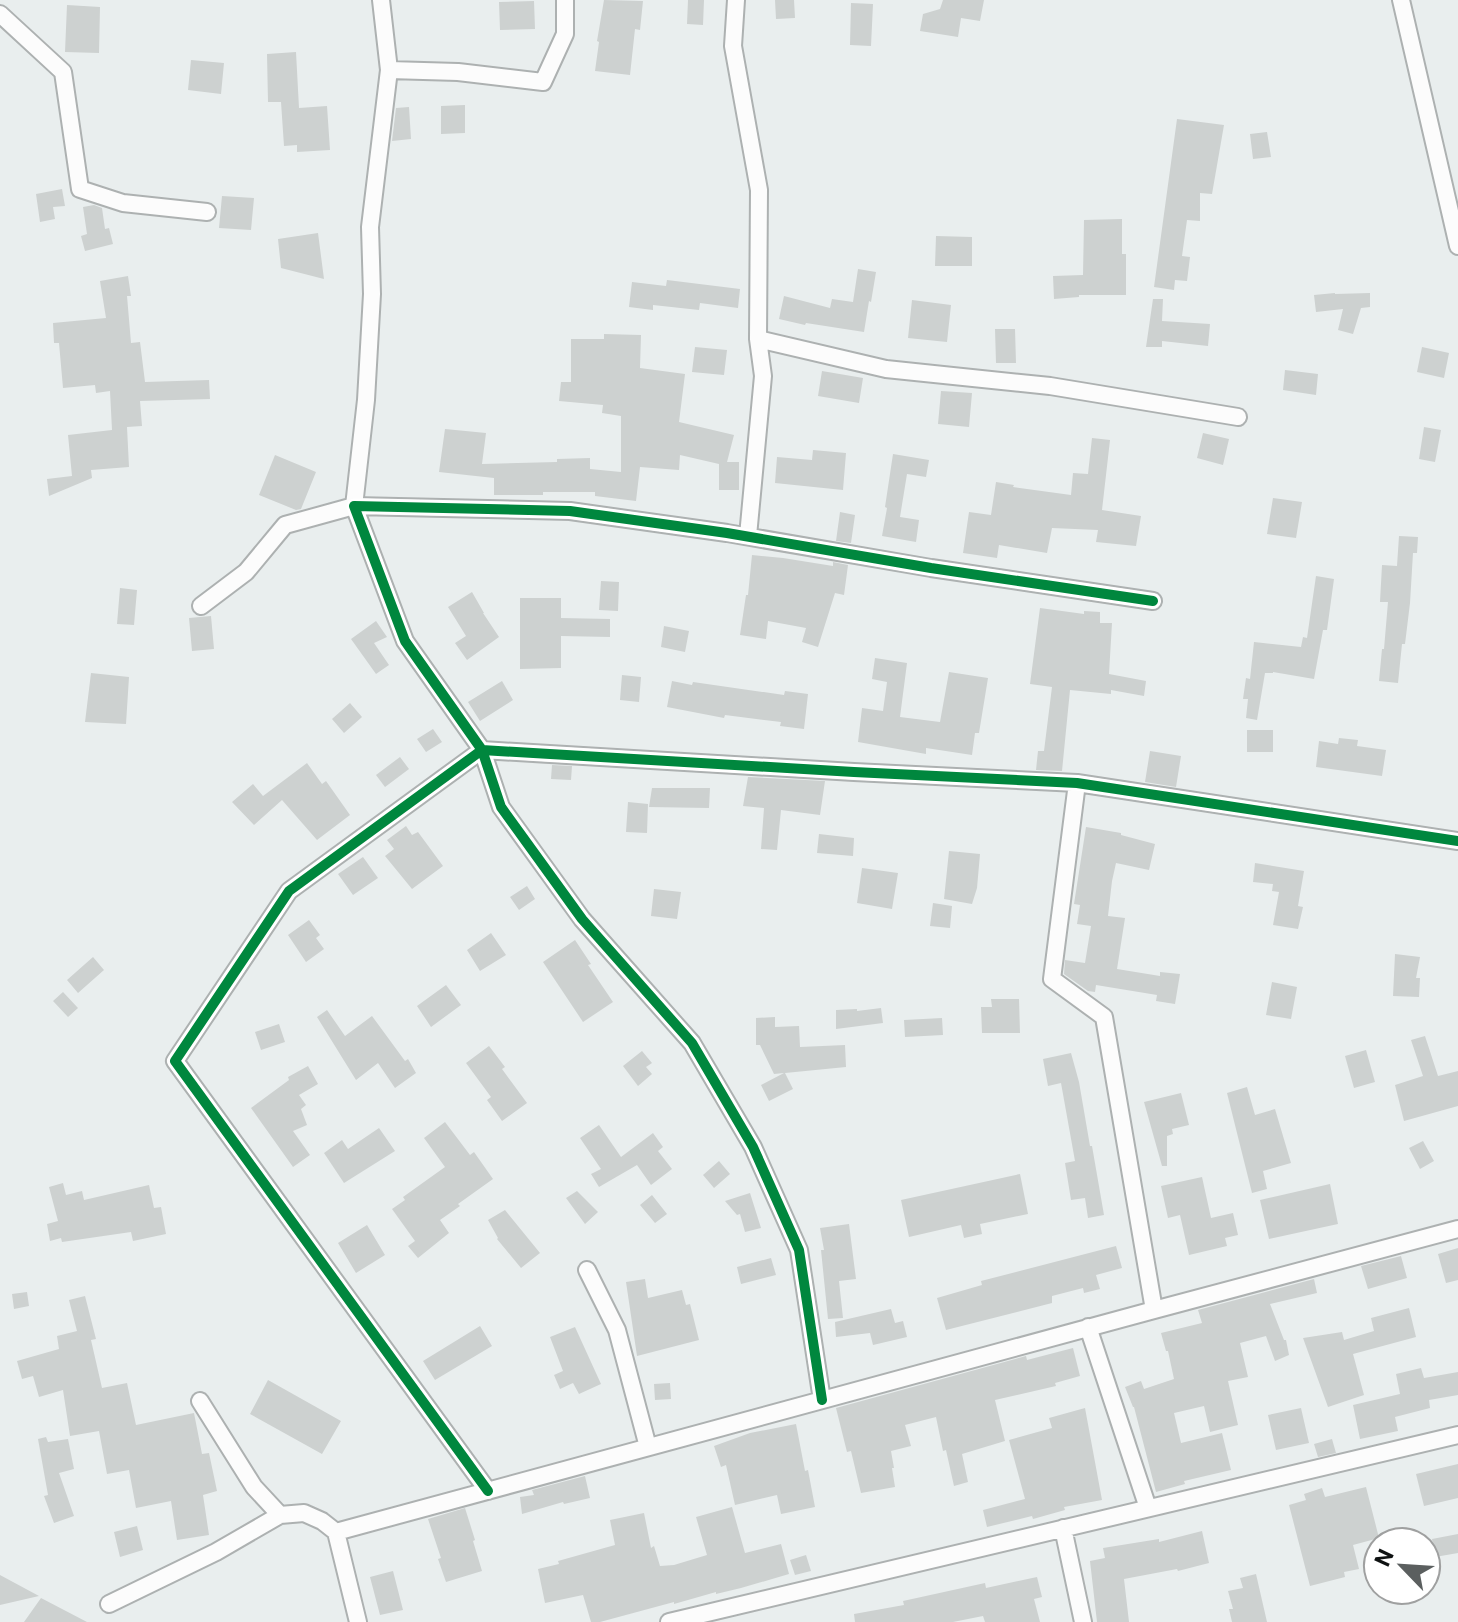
<svg xmlns="http://www.w3.org/2000/svg" width="1458" height="1622" viewBox="0 0 1458 1622" font-family="Roboto,sans-serif">
	<rect width="100%" height="100%" fill="#e9eeee"/>
	<path fill="#cdd1d0" d="M604 0 643 1 640 30 635 29 630 75 595 71 599 42 597 41Z
		M688 0H704L703 25 687 24Z
		M775 0H794L795 18 776 19Z
		M943 0H984L980 21 961 18 958 37 920 31 923 14 940 9Z
		M534 1 535 29 500 30 499 2Z
		M851 3 873 4 871 46 850 45Z
		M67 5 100 7 99 53 65 52Z
		M296 52 299 108 327 106 330 150 297 152V145L284 146 281 102H268L267 54Z
		M191 60 224 63 221 94 188 90Z
		M465 105V133L441 134V106Z
		M409 107 411 139 392 141 396 108Z
		M1177 119 1224 125 1212 194 1200 193V221L1187 220 1182 256 1190 257 1187 281 1175 280 1174 290 1154 287Z
		M1267 132 1271 157 1253 159 1250 134Z
		M62 189 65 206 53 207 55 219 40 222 36 194Z
		M222 196 254 198 251 230 219 228Z
		M94 205 102 208 105 229 109 228 113 244 85 251 81 236 87 234 83 207Z
		M1122 219V254H1126V295H1079V297L1054 299 1053 276 1083 275 1084 220Z
		M318 233 324 279 281 268 278 239Z
		M936 236 972 237V266H935Z
		M858 269 876 272 871 302 869 301 864 332 806 323 805 325 779 319 784 296 830 308 832 299 853 302Z
		M128 276 131 296H127L131 343 140 342 145 382 209 380 210 399 140 401 142 426 127 427 129 467 91 470 92 478 49 496 47 479 72 476 68 435 112 430 110 391 96 393 95 385 63 388 59 343H54L53 323 106 318 100 281Z
		M667 280 740 289 738 308 700 303 699 310 653 305V310L629 307 632 282 666 286Z
		M1335 293V294L1370 293V307L1361 308 1353 334 1338 330 1343 309 1316 312 1314 295Z
		M1153 299H1163L1162 321 1210 324 1208 346 1162 341V347H1146Z
		M912 300 951 305 947 342 908 338Z
		M995 329H1015L1016 363H996Z
		M604 334 641 335 640 368 685 374 679 422 734 435 727 462H739V490H719V464L680 455 679 470 640 467 636 501 595 496V492H543V495H494V478L439 472 445 429 486 433 482 464 557 462V459L590 458V469L621 472V416L602 413 603 405 559 401 561 382H571V339H604Z
		M695 347 727 350 724 375 692 372Z
		M1422 347 1449 353 1444 378 1417 372Z
		M1285 370 1318 374 1316 395 1283 390Z
		M822 371 863 378 859 403 818 396Z
		M941 391 972 393 969 427 938 424Z
		M1424 427 1441 430 1435 462 1419 459Z
		M1203 433 1229 439 1223 465 1197 458Z
		M1092 438 1110 440 1102 510 1141 516 1136 546 1096 542 1098 530 1052 528 1047 553 999 545 997 558 963 553 969 512 991 515 996 482 1014 485 1013 487 1071 495 1073 473 1088 474Z
		M813 450 846 453 843 490 775 483 777 457 812 460Z
		M893 454 929 460 926 477 907 474 900 517 919 520 916 542 882 536 887 508 885 507Z
		M275 455 316 472 301 509 296 510 259 495Z
		M1273 498 1302 502 1296 538 1267 534Z
		M840 512 855 515 851 543 836 541Z
		M1399 536 1418 537 1417 553H1413L1410 603 1405 644H1402L1398 683 1379 681 1382 649H1384L1388 602H1380L1382 565 1397 566Z
		M752 555 783 558 833 566V562L848 565 844 595 835 593 818 647 802 642 806 628 768 621 766 639 740 635 746 595H748Z
		M1316 576 1334 579 1327 630H1323L1314 679 1273 672V673H1265L1257 720 1246 718 1248 699H1243L1246 678 1250 679 1254 642 1301 647 1303 637 1307 638Z
		M601 581 619 582 618 611 599 610Z
		M120 588 137 590 134 625 117 624Z
		M472 592 484 613H483L499 637 467 660 455 643 466 636 448 607Z
		M520 598H561V618L610 619V637L561 636V668L520 669Z
		M1040 608 1084 614V611L1100 612V623H1112L1109 674 1146 681 1144 696 1111 690V694L1070 690 1062 771 1036 770 1038 751H1044L1052 687 1030 684Z
		M211 616 214 649 192 651 189 618Z
		M376 621 387 637 374 643 389 665 376 674 351 639Z
		M664 626 689 631 685 652 661 647Z
		M875 658 907 663 900 717 940 722 949 672 988 678 979 733H975L972 755 926 748V754L858 742 862 708 883 711 887 682 872 679Z
		M91 673 129 677 126 724 85 722Z
		M622 675 641 677 639 702 620 700Z
		M502 681 513 700 480 721 468 702Z
		M672 681 692 685 693 682 784 695 785 691 808 694 804 729 780 726 781 722 725 715 724 718 667 707Z
		M350 703 362 717 344 733 332 719Z
		M433 729 442 742 426 752 417 739Z
		M1247 730H1273V752H1247Z
		M1339 738 1358 740 1357 746 1386 750 1382 776 1316 767 1319 741 1338 744Z
		M1150 751 1181 756 1176 787 1145 782Z
		M400 757 409 769 385 787 376 775Z
		M307 763 322 784 326 781 350 815 317 840 282 800 254 825 232 802 253 784 263 796Z
		M552 765 572 766 571 780 551 779Z
		M748 777 825 781 820 815 781 810 777 850 761 849 764 808 743 806Z
		M652 788H710L709 808 649 807Z
		M628 802 648 804 647 833 626 832Z
		M406 826 412 835 418 832 443 866 412 889 385 856 394 849 387 840Z
		M1086 827 1121 833V835L1155 844 1149 870 1116 863 1112 881 1108 916 1125 918 1117 969 1160 976V972L1180 974 1175 1004 1156 1001 1157 995 1096 985 1095 992 1088 991 1064 974 1065 960 1085 963 1091 926 1077 924 1080 905 1074 904Z
		M819 834 854 838 853 856 817 853Z
		M949 851 980 854 977 888 972 904 944 899Z
		M363 857 378 878 353 895 338 874Z
		M1255 863 1304 871 1298 906 1303 907 1298 929 1273 925 1279 892 1272 891 1273 884 1253 882Z
		M862 868 898 873 892 909 857 903Z
		M527 886 535 899 519 910 510 897Z
		M654 889 681 892 677 919 651 916Z
		M933 903 952 906 950 928 930 926Z
		M309 920 320 935 316 938 324 949 306 962 288 935Z
		M491 933 506 955 480 971 467 950Z
		M575 940 591 964 588 965 613 1002 583 1022 543 962Z
		M1395 954 1420 957 1416 978H1420L1419 997 1393 996Z
		M93 957 104 970 78 993 67 980Z
		M1272 982 1297 987 1291 1019 1266 1015Z
		M446 985 461 1005 431 1027 417 1006Z
		M63 992 78 1008 68 1017 53 1001Z
		M991 999H1019L1020 1033H982L981 1007H992Z
		M881 1008 883 1023 836 1029V1010L857 1009V1011Z
		M327 1010 345 1036 372 1016 405 1061 408 1059 416 1073 395 1088 378 1063 356 1080 317 1017Z
		M775 1017V1027L799 1026 800 1047 845 1045 846 1067 785 1073 793 1089 769 1101 761 1085 784 1073 774 1074 760 1045H756V1018Z
		M942 1018 943 1035 905 1037 904 1020Z
		M279 1024 285 1042 261 1050 255 1032Z
		M1425 1036 1438 1076 1458 1071V1106L1404 1121 1395 1085 1423 1076 1411 1040Z
		M489 1046 505 1067 502 1069 527 1103 502 1121 487 1100 491 1097 466 1063Z
		M1366 1050 1375 1082 1354 1088 1345 1056Z
		M642 1051 652 1063 646 1067 652 1074 638 1086 623 1066Z
		M1071 1053 1079 1082 1090 1146H1092L1104 1215 1088 1218 1085 1198 1071 1200 1065 1163 1075 1161 1061 1083 1048 1086 1043 1059Z
		M308 1066 318 1084 299 1095 306 1105 301 1109 307 1125 293 1131 310 1155 293 1167 251 1108 289 1080 288 1077Z
		M1247 1087 1255 1115 1275 1109 1291 1163 1263 1171 1267 1189 1252 1193 1227 1093Z
		M1181 1093 1189 1125 1172 1129 1173 1134 1167 1136V1166H1162L1144 1102Z
		M445 1122 470 1155 474 1152 493 1179 458 1204 460 1206 440 1220 449 1233 418 1258 408 1246 415 1241 392 1209 405 1200 403 1197 445 1167 424 1138Z
		M599 1125 621 1157 653 1133 663 1147 658 1151 672 1169 651 1185 637 1165 599 1187 591 1174 601 1169 580 1138Z
		M379 1128 395 1151 344 1183 324 1153 342 1140 348 1149Z
		M1423 1141 1434 1161 1420 1169 1409 1148Z
		M719 1161 730 1174 714 1188 703 1175Z
		M1020 1174 1028 1214 980 1224 982 1234 964 1238 961 1225 909 1237 901 1200Z
		M1202 1177 1211 1218 1233 1213 1238 1235 1225 1238 1227 1246 1189 1255 1180 1215 1168 1218 1161 1186Z
		M63 1183 66 1195 82 1191 84 1200 149 1185 154 1208 161 1207 166 1234 133 1241 131 1232 62 1242 61 1238 50 1241 47 1224 58 1221 49 1187Z
		M1330 1184 1338 1224 1269 1239 1260 1200Z
		M577 1191 598 1212 585 1224 566 1198Z
		M750 1193 761 1228 745 1232 740 1214 737 1215 725 1201Z
		M652 1195 667 1214 655 1223 640 1205Z
		M505 1210 540 1253 521 1268 497 1239 498 1238 488 1220Z
		M849 1224 856 1279 839 1281 843 1318 828 1319 821 1250H824L820 1228Z
		M367 1225 385 1255 356 1273 338 1243Z
		M1116 1246 1122 1268 1096 1275 1100 1289 1084 1293 1083 1288 1052 1296V1303L946 1330 937 1298 982 1285 981 1281Z
		M1458 1248V1280L1446 1283 1438 1254Z
		M1401 1256 1407 1278 1368 1289 1361 1266Z
		M771 1258 776 1275 741 1284 737 1267Z
		M645 1279 648 1298 682 1290 686 1305 690 1304 699 1340 637 1356 626 1282Z
		M1314 1279 1317 1293 1270 1304 1284 1340H1286L1289 1355 1275 1361 1266 1336 1240 1343 1248 1377 1228 1381 1238 1425 1210 1432 1204 1406 1174 1413 1181 1443 1222 1433 1231 1470 1184 1481 1185 1484 1156 1492 1134 1407H1133L1125 1387 1141 1381 1144 1389 1174 1379 1168 1351H1166L1161 1333 1202 1323 1198 1310Z
		M27 1292 29 1306 14 1309 12 1294Z
		M85 1296 96 1339 91 1340 102 1388 127 1383 136 1425 194 1413 202 1454 209 1453 217 1491 203 1495 209 1535 177 1540 171 1501 136 1508 129 1470 107 1474 99 1431 70 1436 63 1390 39 1397 33 1376 22 1379 17 1361 59 1349 57 1336 77 1331 69 1300Z
		M1409 1308 1416 1337 1353 1354 1364 1395 1328 1407 1303 1338 1342 1332 1344 1340 1374 1331 1371 1318Z
		M891 1309 895 1323 903 1321 907 1337 873 1345 870 1333 836 1337 835 1322Z
		M480 1326 492 1346 435 1380 423 1361Z
		M575 1327 601 1384 579 1394 573 1383 560 1389 554 1375 563 1371 550 1337Z
		M1073 1348 1080 1376 1055 1383 1056 1386 995 1400 1005 1441 962 1454 968 1482 954 1486 946 1450 943 1451 936 1417 905 1425 911 1446 891 1451 894 1468H892L895 1487 861 1493 851 1451 847 1452 836 1408 1026 1356 1027 1360Z
		M1421 1368 1424 1378 1458 1372V1395L1429 1400 1430 1408 1395 1417 1398 1431 1360 1439 1353 1405 1400 1394 1396 1374Z
		M268 1380 341 1421 322 1454 250 1414Z
		M670 1383 671 1399 655 1400 654 1384Z
		M1085 1408 1102 1500 1064 1507 1065 1510 1033 1519 1032 1516 987 1527 983 1510 1025 1499 1009 1440 1052 1428 1049 1418Z
		M1301 1408 1309 1443 1276 1450 1268 1415Z
		M796 1424 805 1471 808 1470 815 1507 781 1514 777 1495 735 1505 726 1465 721 1467 714 1446 750 1433Z
		M46 1437 48 1442 68 1439 74 1469 59 1473 74 1516 54 1523 44 1496 48 1495 38 1439Z
		M1332 1439 1336 1453 1318 1457 1314 1444Z
		M1458 1464V1498L1424 1506 1416 1474Z
		M585 1476 590 1498 564 1504 563 1502 522 1514 520 1497 534 1495 532 1490Z
		M1366 1487 1379 1538 1353 1545 1359 1569 1344 1572 1345 1577 1310 1586 1289 1505 1306 1500 1304 1494 1322 1488 1325 1497Z
		M732 1507 745 1553 781 1544 789 1574 741 1588 716 1594V1592L674 1604V1602L600 1622H591L583 1595 545 1603 538 1569 559 1564 558 1561 615 1545 610 1520 644 1513 651 1548 654 1546 660 1566 674 1565 707 1555 696 1517Z
		M465 1508 475 1540 473 1541 482 1571 446 1582 438 1559 441 1558 428 1519Z
		M137 1526 143 1550 120 1557 114 1532Z
		M1202 1531 1209 1563 1178 1571 1177 1569 1124 1579 1129 1622H1097L1090 1561 1105 1558 1103 1548 1159 1539V1542Z
		M1458 1534V1553L1435 1557 1432 1539Z
		M806 1555 811 1571 795 1575 790 1560Z
		M393 1571 403 1610 380 1615 370 1577Z
		M1256 1574 1267 1622H1232L1229 1609H1233L1228 1591 1243 1588 1240 1578Z
		M0 1575 39 1596 0 1605Z
		M1037 1577 1042 1597 1034 1599 1040 1622H985L983 1616 953 1622H855L854 1614 904 1605 903 1601 985 1583 986 1588Z
		M41 1598 87 1622H24Z"/>
	<g fill="none" stroke-linecap="round" stroke-linejoin="round">
		<g stroke="#adb1b1" stroke-width="20">
			<path id="street" d="M736 0 733 46 759 190 758 339 763 376 748 536
				M1401 0 1458 246
				M0 14 63 72 80 189 123 203 207 212
				M389 70 458 72 543 82 565 34V0
				M758 339 886 369 1050 386 1238 417
				M201 606 246 572 285 525 354 506 366 400 372 294 370 227 389 70 381 0
				M1077 783 1052 979 1104 1017 1154 1310
				M587 1270 617 1330 648 1447
				M1088 1327 1148 1508
				M822 1400 799 1250 753 1147 692 1043 582 919 501 807 482 750 405 641 354 506 570 511 727 533 931 568 1153 601
				M200 1401 254 1487 280 1515
				M488 1491 175 1061 289 891 482 750 854 772 1077 783 1458 841
				M1063 1528 1083 1622
				M109 1604 216 1552 280 1515 304 1513 322 1521 336 1532
				M358 1622 336 1532 1154 1310 1458 1229
				M669 1622 1458 1435"/>
		</g>
		<use href="#street" stroke="#fcfcfc" stroke-width="16"/>
		<g stroke="#fff" stroke-width="15">
			<path id="cycleway" d="M822 1400 799 1250 753 1147 692 1043 582 919 501 807 482 750 405 641 354 506 570 511 727 533 931 568 1153 601
				M488 1491 175 1061 289 891 482 750 854 772 1077 783 1458 841"/>
		</g>
		<use href="#cycleway" stroke="#00873e" stroke-width="10"/>
	</g>
	<g transform="translate(1402 1566) rotate(295)"><circle r="38" fill="#ffffff" stroke="#9fa0a0" stroke-width="2"/>
	<path d="M0-6L14 30L0 20L-14 30Z" fill="#5b5f5f"/>
	<text y="-12" font-size="22" font-weight="bold" text-anchor="middle" fill="#0f1212">N</text>
	</g>
</svg>
